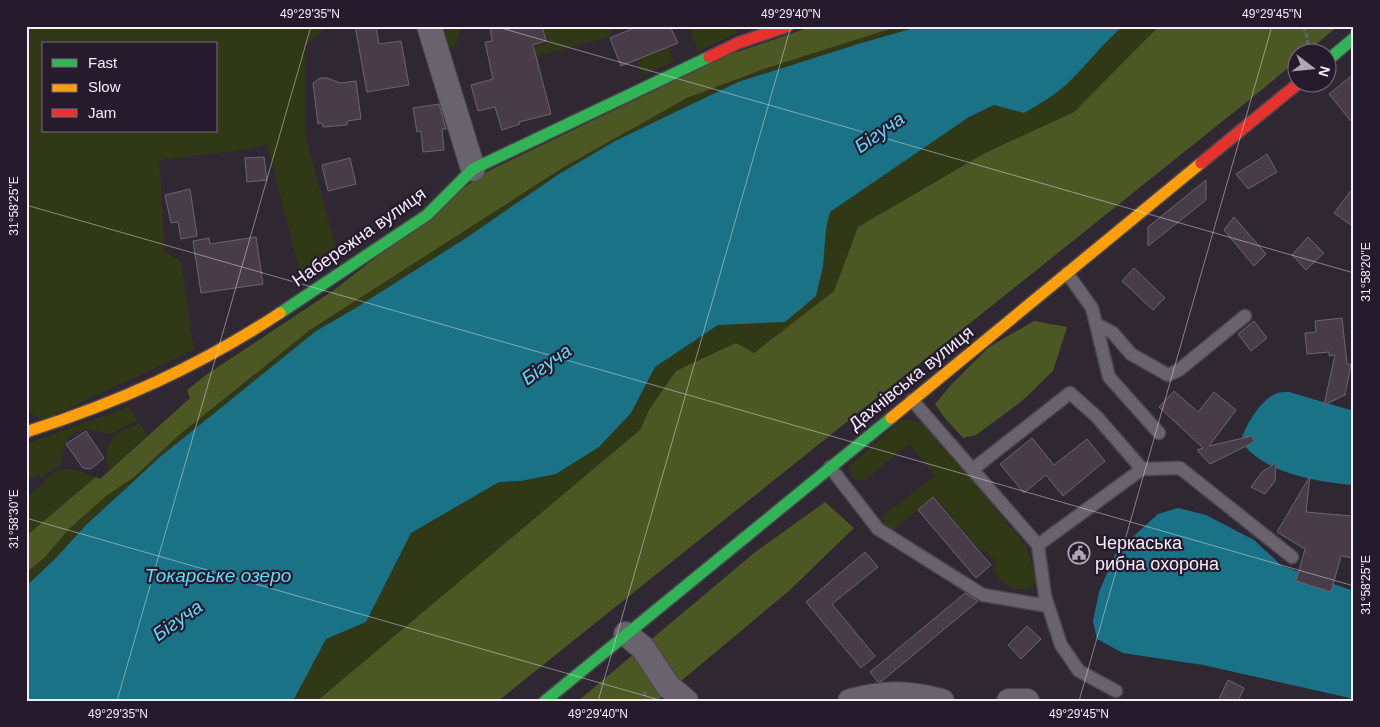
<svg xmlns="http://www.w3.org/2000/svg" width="1380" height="727" viewBox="0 0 1380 727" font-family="Helvetica,sans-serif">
	<rect width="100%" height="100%" fill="#2f2833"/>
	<path fill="#313816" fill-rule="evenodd" d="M26 26H328L305 45V133L338 257 301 277 267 144 243 150 159 160 165 253 181 261 194 350 43 420 26 411ZM44 44H216V131H44Z
		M440 26H461L456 45 451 48 445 44Z
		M542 26H632L620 31 617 26 608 37 492 68 490 60 547 43Z
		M689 26H734L737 33 698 51Z
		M899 26H922L858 44 738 82 615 141 559 174 466 238 354 309 316 331 161 456 86 525 55 559 26 585V573L45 557 69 529 106 496 133 478 178 436 310 330 564 167 687 98 764 69Z
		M1123 26H1159L1074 112 985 153 858 227 834 291 754 353 649 410 640 430 317 701H293L326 639 366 622 411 533 499 482 521 481 556 474 599 447 631 413 655 367 718 325 785 322 826 229 830 212 969 117 994 105 1024 113Z
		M668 47 674 62 643 75 636 60Z
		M129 407 137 420 110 434 85 429C80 433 76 431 71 435 62 442 65 455 60 465L42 477 36 475 26 481V444Z
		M902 420C925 419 929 428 941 444L939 447 943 449 945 447 1027 547 1036 580 1032 588C1012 593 1004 585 993 570L997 564 985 550 982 552 934 496 894 530 886 529C883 525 883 520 883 515L936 476 909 444 865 480 854 479 848 467Z
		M140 423 147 436 109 470C105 461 106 443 115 436 121 430 132 427 140 423Z
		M66 469 80 471 99 479 26 542V504L34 489C43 489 41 484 46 479 52 473 58 470 66 469Z"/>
	<path fill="#4c5823" d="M813 26H899L764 69 687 98 564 167 310 330 178 436 133 478 106 496 69 529 45 557 26 573V536L96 477 100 479 190 398 187 390 206 375 334 290 482 174 728 55Z
		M1159 26H1338L1307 52H1298L1297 60 1264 88 498 701H317L640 430 649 410 676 371 736 343 754 353 834 291 858 227 985 153 1074 112Z
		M1034 321 1067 327 1053 371 1022 401 976 435 963 438 944 417 935 404 951 385 989 347Z
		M825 502 854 528 790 590 657 701H578L754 553Z"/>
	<path fill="#1a7286" d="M921 26H1123C1102 44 1086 66 1066 85 1053 96 1038 105 1024 113L994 105 969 117 830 212 826 229 823 266 816 296 785 322 718 325 655 367 631 413 599 447 556 474 521 481 499 482 411 533 366 622 326 639 293 701H26V586L55 559 86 525 161 456 316 331 354 309 466 238 559 174 615 141 738 82 858 44Z
		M1289 392 1354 411V485C1318 482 1262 473 1241 441 1245 426 1261 399 1277 393 1280 392 1285 392 1289 392Z
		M1178 508 1206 515 1254 540 1282 566 1354 591V699L1203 665 1123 653 1097 639 1093 621 1099 592 1116 552 1158 514Z"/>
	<path fill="#483c48" stroke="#6c646d" d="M355 26H376L379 44 401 41 409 85 367 92Z
		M490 26H542L546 41 533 45 551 114 519 122 520 124 502 130 495 107 478 111 471 85 493 79 485 42 492 41Z
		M639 26H670L678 43 621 66 610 38Z
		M1354 74V125L1329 94Z
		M320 78H327L340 83 356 81 361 119 347 121V125L323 127 322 123 318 124 313 83Z
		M439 104 446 129H442L444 150 423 152 421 131 417 132 413 108Z
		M1267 154 1277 172 1248 189 1236 174Z
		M264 157 267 180 247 182 245 158Z
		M350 158 356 184 328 191 322 165Z
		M1206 180V200L1148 246V227Z
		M1354 187V227L1334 213Z
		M190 189 197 236 181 239 178 222 171 223 165 195Z
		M1234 217 1266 254 1254 266 1224 230Z
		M256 237 263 284 201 293 193 241 209 238 210 244Z
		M1308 237 1324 253 1306 270 1292 255Z
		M1134 268 1165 298 1153 310 1122 281Z
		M1342 318 1347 364H1351L1345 395 1324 405 1335 355 1329 356V352L1307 354 1305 333 1316 332 1315 321Z
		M1254 321 1267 338 1251 351 1238 334Z
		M1174 391 1198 412 1214 392 1236 410 1209 446 1252 436 1254 442 1210 464 1197 450 1203 448 1159 407Z
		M86 431 104 458 91 469 83 468 66 444Z
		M1032 438 1054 465 1087 439 1105 461 1063 496 1046 475 1024 493 1000 464Z
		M1276 463 1275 481 1265 494 1251 487 1262 472Z
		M1310 476 1306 512 1352 516 1351 524H1354V558L1341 556 1331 592 1296 581 1305 549 1277 532Z
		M933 497 991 565 976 578 918 510Z
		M865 552 878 567 832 604 875 656 861 668 806 602Z
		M965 593 978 601 882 681 878 682 870 672Z
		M1027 626 1041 639 1021 659 1008 645Z
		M1228 680 1244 688 1238 701H1218Z"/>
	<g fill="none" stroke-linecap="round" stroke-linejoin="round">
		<g stroke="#4b464f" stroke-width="15">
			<path id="lane" d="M1067 273 1092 308 1109 377 1159 433
				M1096 324 1113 333 1131 354 1168 375 1179 370 1245 316
				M912 400 1038 545 1045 596 1061 645 1079 671 1116 691
				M830 467 878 529 983 595 1048 606
				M973 469 1070 393 1097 417 1142 469
				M1038 545 1142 469 1180 468 1292 557"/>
		</g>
		<g stroke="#4b464f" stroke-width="26">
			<path id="street" d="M429 26 473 169
				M626 634 643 648 668 686 686 701
				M850 701C885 692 907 692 942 701
				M1009 701H1027"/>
		</g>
		<g stroke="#4b464f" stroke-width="14">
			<path id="fast" d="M1328 60 1354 38
				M280 313 427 215 473 169 709 57
				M545 701 891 418"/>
		</g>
		<g stroke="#4b464f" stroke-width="14">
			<path id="slow" d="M891 418 1201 163
				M26 432C119 402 198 367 280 313"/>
		</g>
		<g stroke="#4b464f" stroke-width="14">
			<path id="jam" d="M709 57 738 43 788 26
				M1201 163 1300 82"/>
		</g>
		<path stroke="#656069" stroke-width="3" stroke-dasharray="5 2.5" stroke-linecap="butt" d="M1303 26 1308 39 1307 50
			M645 691V701"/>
		<use href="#lane" stroke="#68636c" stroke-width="12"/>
		<use href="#street" stroke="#68636c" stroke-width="24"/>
		<use href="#fast" stroke="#30b455" stroke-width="11"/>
		<use href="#slow" stroke="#ff9f0a" stroke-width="11"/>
		<use href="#jam" stroke="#e5322d" stroke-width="11"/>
	</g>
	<path fill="none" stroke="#f4edfa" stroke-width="1" stroke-opacity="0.45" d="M494 26 1354 273M26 205 1354 586M26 518 663 701M117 701 311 26M598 701 791 26M1079 701 1272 26"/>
	<defs>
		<g id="civic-ring" transform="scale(1.125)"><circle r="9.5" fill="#261a2d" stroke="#afa8b4" stroke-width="1.5"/><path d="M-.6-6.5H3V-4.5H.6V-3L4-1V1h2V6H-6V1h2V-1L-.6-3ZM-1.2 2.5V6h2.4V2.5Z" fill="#afa8b4"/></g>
	</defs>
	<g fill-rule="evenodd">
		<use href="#civic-ring" x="1079" y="553"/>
	</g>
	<g text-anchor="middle" stroke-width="4.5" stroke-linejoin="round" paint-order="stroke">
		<g font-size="18" fill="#f4edfa" stroke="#261a2d">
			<text transform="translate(359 237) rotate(-35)" y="6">Набережна вулиця</text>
			<text transform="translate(911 378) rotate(-39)" y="6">Дахнівська вулиця</text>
		</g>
		<g font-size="18" fill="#f4edfa" stroke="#261a2d" text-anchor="start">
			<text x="1095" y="549">Черкаська<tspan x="1095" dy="21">рибна охорона</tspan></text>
		</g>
		<g font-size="19" font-style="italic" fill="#5edcfc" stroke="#261a2d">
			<text transform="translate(879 132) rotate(-35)" y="7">Бігуча</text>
			<text transform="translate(546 364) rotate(-35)" y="7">Бігуча</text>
			<text x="218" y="582">Токарське озеро</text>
			<text transform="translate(177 620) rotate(-35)" y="7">Бігуча</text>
		</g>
	</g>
	<rect width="1380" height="727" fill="none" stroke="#261a2d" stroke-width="55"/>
	<rect x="42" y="42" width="175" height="90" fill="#261a2d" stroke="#786e7f"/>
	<rect x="52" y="59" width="25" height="8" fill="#30b455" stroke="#786e7f"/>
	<text x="88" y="68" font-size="15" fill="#f4edfa">Fast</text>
	<rect x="52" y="84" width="25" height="8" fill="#ff9f0a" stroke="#786e7f"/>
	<text x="88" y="92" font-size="15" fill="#f4edfa">Slow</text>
	<rect x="52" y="109" width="25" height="8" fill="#e5322d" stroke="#786e7f"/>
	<text x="88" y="118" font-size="15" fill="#f4edfa">Jam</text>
	<g transform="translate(1312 68) rotate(106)"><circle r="24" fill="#261a2d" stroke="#786e7f"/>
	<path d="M0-4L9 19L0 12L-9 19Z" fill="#afa8b4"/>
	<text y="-8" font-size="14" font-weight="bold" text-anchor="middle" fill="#f4edfa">N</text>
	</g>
	<rect x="28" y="28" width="1324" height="672" fill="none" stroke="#f4edfa" stroke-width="2"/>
	<g font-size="12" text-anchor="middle" fill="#f4edfa">
		<text x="310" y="18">49°29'35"N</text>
		<text x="791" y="18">49°29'40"N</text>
		<text x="1272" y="18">49°29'45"N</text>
		<text transform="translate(14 206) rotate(-90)" y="4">31°58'25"E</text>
		<text transform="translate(1366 272) rotate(-90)" y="4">31°58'20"E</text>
		<text transform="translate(14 519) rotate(-90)" y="4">31°58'30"E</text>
		<text transform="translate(1366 585) rotate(-90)" y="4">31°58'25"E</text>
		<text x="118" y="718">49°29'35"N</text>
		<text x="598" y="718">49°29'40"N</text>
		<text x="1079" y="718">49°29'45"N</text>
	</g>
</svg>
